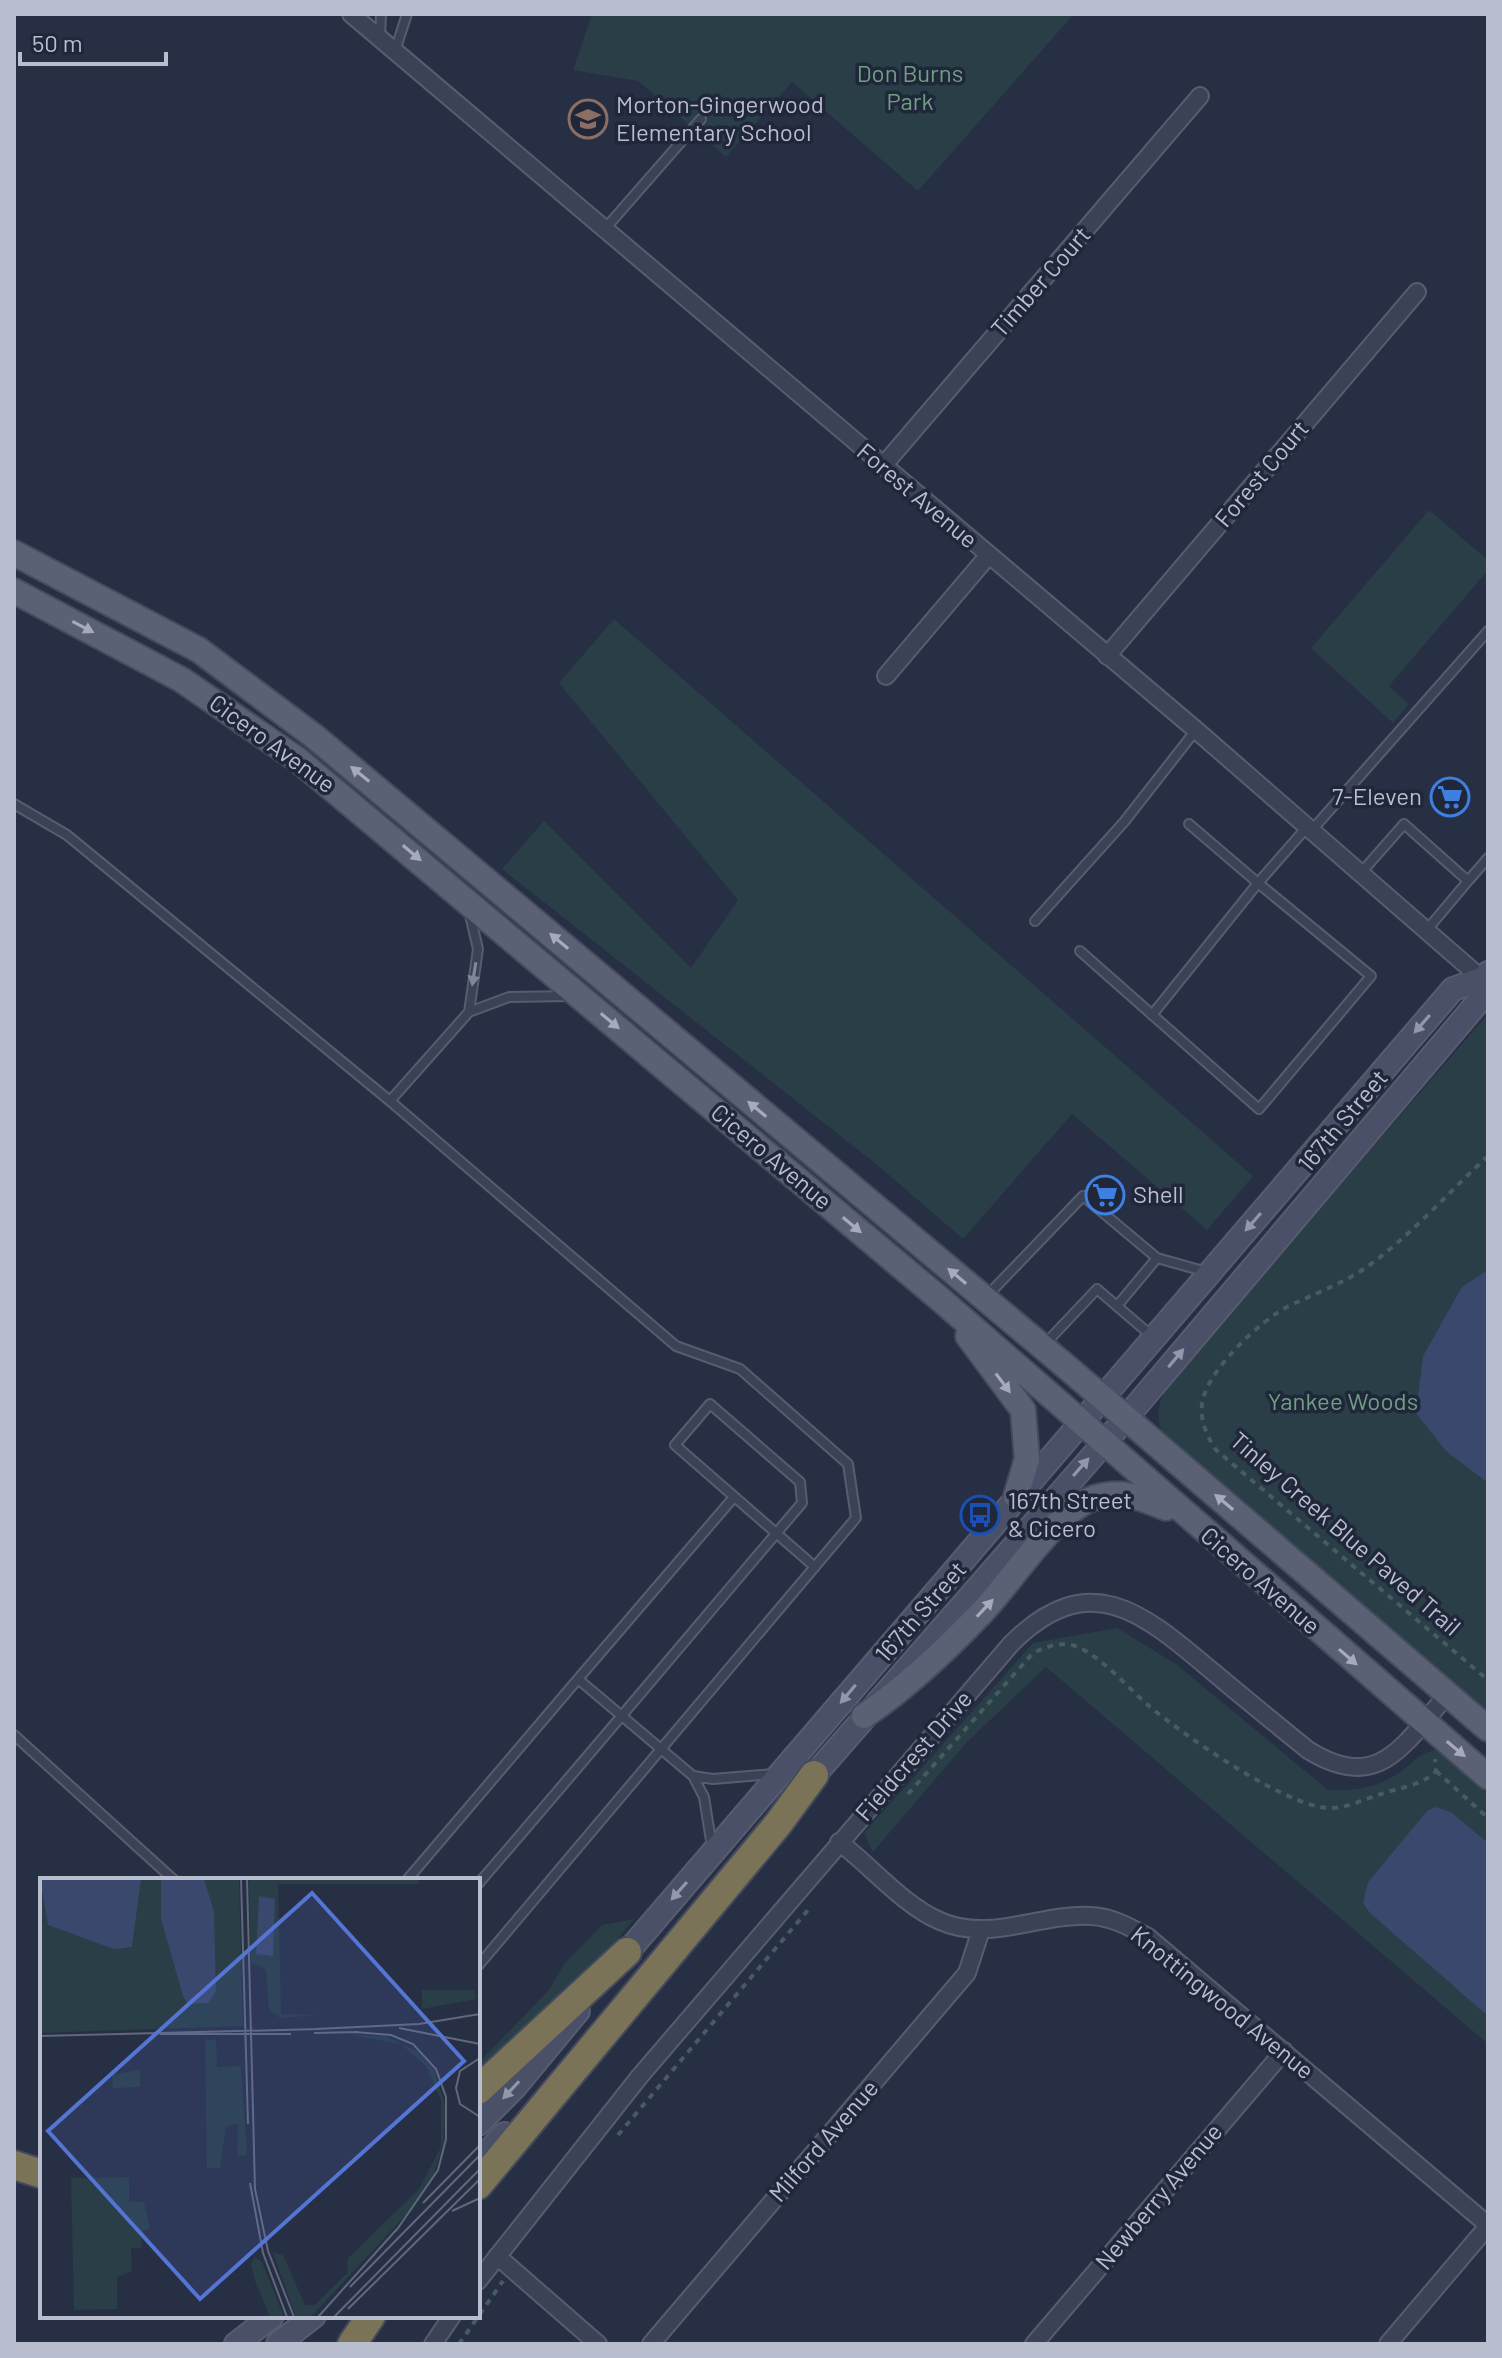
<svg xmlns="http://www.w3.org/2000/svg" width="1502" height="2358" viewBox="0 0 1502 2358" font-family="Barlow,sans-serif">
	<rect width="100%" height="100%" fill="#272f45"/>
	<path fill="#293e46" d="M592 14H1074L918 191 792 82 726 157 638 81 573 70Z
		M1429 510 1488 560V570L1389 686 1409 704 1393 723 1311 648Z
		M614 619 1253 1176 1207 1230 1072 1114 963 1239 881 1168 502 869 544 821 691 968 738 900 559 683Z
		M1488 1014V1711L1166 1442C1155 1419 1156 1404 1169 1383Z
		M1117 1628 1176 1664 1328 1790C1354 1791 1378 1788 1400 1772 1414 1762 1419 1753 1436 1750L1488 1794V2044L1046 1667 968 1741 873 1852 864 1833 1033 1643Z
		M634 1919 604 1956 478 2082V2063L550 1989 564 1964 602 1925Z"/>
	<path fill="#3a486d" d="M1488 1270V1483L1446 1451 1416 1413 1423 1356 1462 1287Z
		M1435 1807 1451 1812 1488 1843V2016L1370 1913 1363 1903 1368 1882 1427 1811Z"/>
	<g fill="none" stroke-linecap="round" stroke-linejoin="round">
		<g stroke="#575d6f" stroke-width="12">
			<path id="lane" d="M380 38 381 14
				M395 51 407 14
				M604 230 701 119
				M14 804 67 835 390 1101 469 1012
				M1312 830 1488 631
				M1360 874 1404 824 1468 881 1488 858
				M469 911 478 949 469 1012 509 997 570 996
				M1035 921 1124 822 1196 730
				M1426 931 1468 881
				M1080 951 1259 1109 1371 976 1258 883 1307 827
				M1152 1015 1258 883 1189 824
				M390 1101 676 1346 740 1369 848 1464 856 1518 478 1966
				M987 1296 1083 1196 1157 1258 1207 1272
				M1117 1306 1157 1258
				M1045 1344 1097 1289 1153 1337
				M578 1679 734 1497
				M14 1735 174 1880
				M712 1847 704 1797 693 1776 713 1779 773 1774
				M407 1880 578 1679 693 1776
				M478 1884C587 1758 694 1630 802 1503L800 1482 710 1404 675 1445 815 1567"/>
		</g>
		<g stroke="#575d6f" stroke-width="20">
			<path id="street" d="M351 14 1196 730 1482 979
				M882 467 1200 96
				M1107 656 1417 292
				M886 676 988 556
				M839 1842C871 1866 903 1905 940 1921 990 1943 1040 1913 1091 1916 1112 1917 1130 1927 1148 1937L1488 2225
				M497 2256 598 2344
				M478 2281 640 2076 1011 1644C1090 1565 1144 1614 1212 1671 1244 1698 1276 1724 1308 1750 1379 1794 1403 1745 1448 1694
				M433 2344 452 2316
				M651 2344 967 1973 981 1930
				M1034 2344 1284 2051
				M1388 2344 1488 2226"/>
		</g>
		<g stroke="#575d6f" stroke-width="26">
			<path id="secondary" d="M804 1787 1126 1418 1479 1001 1482 979 1488 973
				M618 1963 1453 989 1482 979
				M478 2124 515 2087 578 2011
				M478 2162 505 2134
				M236 2344 272 2316
				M278 2344 314 2316"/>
		</g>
		<g stroke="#454b5e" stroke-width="28">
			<path id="primary" d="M14 553 199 650 315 737 1069 1369 1488 1729
				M14 591 182 680 298 760 940 1299 1488 1777
				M968 1336 1023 1410 1027 1459 1016 1496
				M864 1716C908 1686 947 1649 984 1610 1011 1581 1055 1514 1089 1500 1117 1488 1140 1497 1166 1508"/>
		</g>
		<g stroke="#434a5c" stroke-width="32">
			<path id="highway" d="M478 2090 627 1952
				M14 2165 42 2174
				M478 2185 778 1824 814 1775
				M352 2344 371 2316"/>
		</g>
		<path stroke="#475b62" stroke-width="4" stroke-dasharray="6 6" stroke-linecap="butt" d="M1488 1156C1450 1191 1413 1233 1371 1264 1345 1283 1318 1292 1289 1306 1261 1320 1206 1371 1202 1404 1200 1421 1207 1436 1216 1450L1488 1680
			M1436 1771 1488 1818
			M908 1794 1033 1653C1047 1646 1064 1640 1080 1648 1105 1660 1128 1688 1149 1706 1185 1736 1283 1805 1328 1808 1346 1809 1364 1799 1381 1794 1398 1788 1424 1785 1436 1771L1435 1759
			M618 2135 808 1910
			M459 2344 503 2281"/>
		<use href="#lane" stroke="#3b4255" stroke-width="8"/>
		<use href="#street" stroke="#3b4255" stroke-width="16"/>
		<use href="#secondary" stroke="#495068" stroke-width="22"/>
		<use href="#primary" stroke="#5a6174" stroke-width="24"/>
		<use href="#highway" stroke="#7b7358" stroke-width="28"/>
	</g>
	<defs><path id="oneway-solid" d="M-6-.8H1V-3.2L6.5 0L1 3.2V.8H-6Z" transform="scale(2)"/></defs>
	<g fill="#a6abbc">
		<use href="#oneway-solid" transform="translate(83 627) rotate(28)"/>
		<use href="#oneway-solid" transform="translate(360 774) rotate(-141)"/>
		<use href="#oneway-solid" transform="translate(412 853) rotate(40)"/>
		<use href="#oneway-solid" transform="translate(559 941) rotate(-140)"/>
		<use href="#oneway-solid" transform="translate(610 1021) rotate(40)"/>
		<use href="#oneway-solid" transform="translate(757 1109) rotate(-140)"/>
		<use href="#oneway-solid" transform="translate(852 1225) rotate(40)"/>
		<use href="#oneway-solid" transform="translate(957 1276) rotate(-140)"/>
		<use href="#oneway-solid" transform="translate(1003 1383) rotate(53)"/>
		<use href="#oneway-solid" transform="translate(1224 1502) rotate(-140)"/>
		<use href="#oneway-solid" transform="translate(985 1608) rotate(-47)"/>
		<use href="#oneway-solid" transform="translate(1348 1657) rotate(41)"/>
		<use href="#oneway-solid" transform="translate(1456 1749) rotate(40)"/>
	</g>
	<use fill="#808698" href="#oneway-solid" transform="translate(474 974) rotate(99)"/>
	<g fill="#9298aa">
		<use href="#oneway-solid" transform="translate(1422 1024) rotate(131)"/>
		<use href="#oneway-solid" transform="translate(1253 1222) rotate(131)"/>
		<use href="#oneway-solid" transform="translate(1176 1358) rotate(-50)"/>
		<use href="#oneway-solid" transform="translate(1081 1467) rotate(-49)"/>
		<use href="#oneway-solid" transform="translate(848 1694) rotate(130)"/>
		<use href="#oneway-solid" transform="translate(679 1891) rotate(131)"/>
		<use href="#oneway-solid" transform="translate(511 2090) rotate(133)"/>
	</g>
	<defs>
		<g id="school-ring" transform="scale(2)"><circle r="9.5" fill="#20273a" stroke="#8d6e63" stroke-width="1.5"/><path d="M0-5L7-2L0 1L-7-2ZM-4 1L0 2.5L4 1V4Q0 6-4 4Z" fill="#8d6e63"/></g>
		<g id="supermarket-ring" transform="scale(2)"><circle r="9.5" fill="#20273a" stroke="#3f7fe0" stroke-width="1.5"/><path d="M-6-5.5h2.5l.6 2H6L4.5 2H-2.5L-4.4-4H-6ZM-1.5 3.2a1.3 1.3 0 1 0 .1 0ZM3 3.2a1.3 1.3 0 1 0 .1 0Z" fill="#3f7fe0"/></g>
		<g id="bus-ring" transform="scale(2)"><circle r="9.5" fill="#20273a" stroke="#1a4fb4" stroke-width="1.5"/><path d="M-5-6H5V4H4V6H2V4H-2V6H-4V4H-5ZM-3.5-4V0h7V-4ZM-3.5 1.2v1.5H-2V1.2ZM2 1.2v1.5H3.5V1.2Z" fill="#1a4fb4"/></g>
	</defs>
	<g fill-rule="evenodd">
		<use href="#school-ring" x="588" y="119"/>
		<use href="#supermarket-ring" x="1450" y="797"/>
		<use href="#supermarket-ring" x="1105" y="1195"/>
		<use href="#bus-ring" x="980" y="1515"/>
	</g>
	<g text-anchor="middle" stroke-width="7" stroke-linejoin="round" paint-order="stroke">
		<g font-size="24" fill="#70a082" stroke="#20273a">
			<text x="910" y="82">Don Burns<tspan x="910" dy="28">Park</tspan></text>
			<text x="1343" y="1410">Yankee Woods</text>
		</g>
		<g font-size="24" fill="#b9bece" stroke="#20273a" text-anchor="start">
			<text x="616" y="113">Morton-Gingerwood<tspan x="616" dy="28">Elementary School</tspan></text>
			<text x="1422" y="805" text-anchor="end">7-Eleven</text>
			<text x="1133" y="1203">Shell</text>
			<text x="1008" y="1509">167th Street<tspan x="1008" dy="28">&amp; Cicero</tspan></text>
		</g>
		<g font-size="24" fill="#b9bece" stroke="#20273a">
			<text transform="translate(1041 282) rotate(-49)" y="8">Timber Court</text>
			<text transform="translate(1262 474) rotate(-50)" y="8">Forest Court</text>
			<text transform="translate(917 496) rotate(40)" y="8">Forest Avenue</text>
			<text transform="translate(272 744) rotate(36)" y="8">Cicero Avenue</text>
			<text transform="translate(1343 1121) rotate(-50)" y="8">167th Street</text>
			<text transform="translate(771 1157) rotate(40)" y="8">Cicero Avenue</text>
			<text transform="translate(1345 1534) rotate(41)" y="8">Tinley Creek Blue Paved Trail</text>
			<text transform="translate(1260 1581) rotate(41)" y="8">Cicero Avenue</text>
			<text transform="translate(921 1612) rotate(-49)" y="8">167th Street</text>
			<text transform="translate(914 1756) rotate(-49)" y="8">Fieldcrest Drive</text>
			<text transform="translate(1222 2003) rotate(39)" y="8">Knottingwood Avenue</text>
			<text transform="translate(824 2141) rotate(-49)" y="8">Milford Avenue</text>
			<text transform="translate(1159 2197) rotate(-50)" y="8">Newberry Avenue</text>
		</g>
	</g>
	<g transform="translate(40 1878)">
		<rect width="440" height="440" fill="#272f45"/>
		<path d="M0 1H199L203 148 0 155ZM209 1H379V6H238L241 136 279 137 240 140 229 132 226 92 211 84ZM382 112H434L436 121 382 131ZM311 157 345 158 378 174 394 192 405 226 404 263 394 296 377 325 271 439H256L233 375 243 377 265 427H275L307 395 308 380 380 310 401 269V222L386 188 361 166ZM165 162H176L177 189 201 188 207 277 197 278 198 246 186 248 180 290H167ZM100 192V209L73 210 72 197ZM89 299V324H104L110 350 101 354 102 370H91L92 393 77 399V431L34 432 31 300ZM215 379 222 384 244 439H230L215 403 211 385Z" fill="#293e46"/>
		<path d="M0 1H101L92 69 74 71 8 47ZM121 1H164L174 34 176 113 168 125 148 126 143 118 121 41ZM219 18 235 21 233 78 216 76Z" fill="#3a486d"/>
		<path fill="none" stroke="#61687c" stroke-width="2" d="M201 1 208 246M207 1 215 311 228 373 254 439M359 150 440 166M276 151 379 146 440 136M315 154 351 157 373 166 396 191 406 219V261L398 292 356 353M274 155 319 154M120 156H251M0 158 280 151M440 180 420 193 416 210 420 226 440 239M210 305 223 375 247 439M383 325 440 267M412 333 440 320M310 409 440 277M308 431 440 301M278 439 357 351M294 439 440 291"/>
		<path fill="#5475d4" fill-opacity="0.15" stroke="#5475d4" stroke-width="4" d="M272 15 424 183 160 421 8 253Z"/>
		<rect width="440" height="440" fill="none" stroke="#b9bece" stroke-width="4"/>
	</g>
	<rect width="1502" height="2358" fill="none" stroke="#b9bece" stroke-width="32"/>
	<path d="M20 52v12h146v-12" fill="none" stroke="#b9bece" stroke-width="4"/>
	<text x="32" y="52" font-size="24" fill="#b9bece" stroke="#20273a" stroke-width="6" paint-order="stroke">50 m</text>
</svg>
